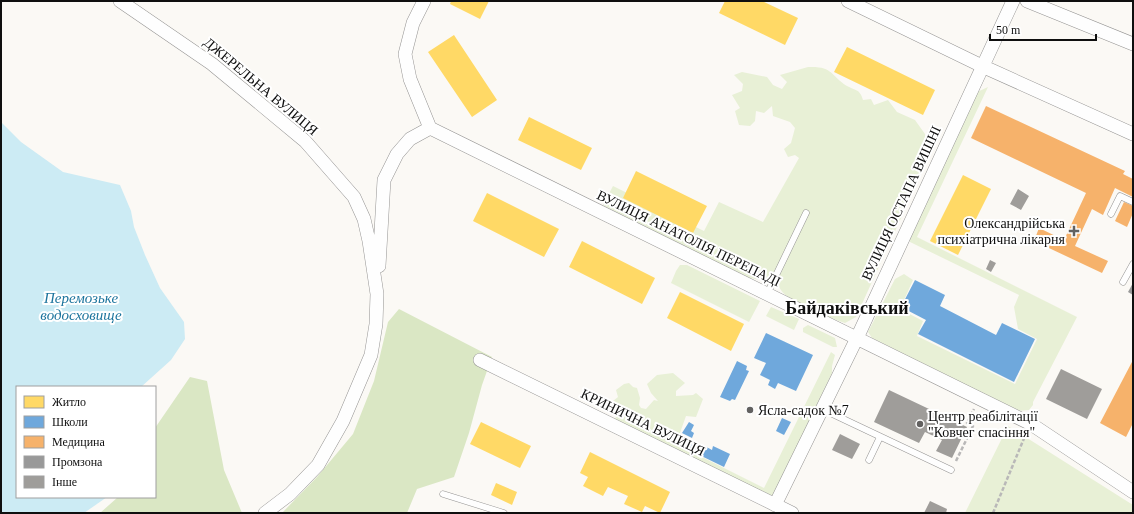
<svg xmlns="http://www.w3.org/2000/svg" width="1134" height="514" viewBox="0 0 1134 514" font-family="Georgia,serif">
	<rect width="100%" height="100%" fill="#fbf9f5"/>
	<path fill="#e8f0d6" d="M808 67C833 66 830 75 847 86 856 91 860 89 863 100L871 99 874 105 888 100 897 112 915 120 925 134V141L927 145 922 172 856 317 845 323C831 318 783 302 779 286L769 282 746 277 603 205 613 186 704 231 719 202 763 222 799 158 795 155 788 157 784 149 791 143 795 128 790 122 773 116 772 106 764 113 756 111 755 121 750 126 739 125 735 111 740 108 732 95 742 91 743 84 734 75 742 72 767 77 773 85 782 89 787 82 780 75Z
		M988 87 917 237 1077 317 1033 402V405L1029 410 1018 411 872 338 868 332 895 279 904 274 913 280 900 309 923 321 917 336 1015 384 1037 339 1018 329 1014 307 1019 295 910 242 909 232 975 93Z
		M680 265H687L760 301 749 322 671 283 676 271Z
		M771 307 799 319 794 330 766 316Z
		M808 325 835 338 837 347H833L803 332V328Z
		M831 352 835 355 832 366V373L772 499 663 444 654 438 614 420 617 416 613 401 618 397 616 390 624 384 629 383 633 387 637 388 640 398 639 405 641 408 646 409 654 400 658 401 651 393 647 384 657 375 673 373 685 383 676 391V396L693 395 696 393 703 399 696 417 686 416 676 444 764 488Z
		M1008 426 1133 505V513H965Z"/>
	<path fill="#dae7c4" d="M399 309 492 357 482 385 469 433 454 477 417 489 407 513H282L317 477 353 434 374 381 388 322Z
		M190 377 207 381 224 470 242 513H100L118 497H155V428Z"/>
	<path fill="#ccebf4" d="M1 122 21 142 63 172 120 185 131 211 134 227 145 255 160 288 184 322 185 339 171 360 141 387H17V497H107L84 513H1Z"/>
	<path fill="#ffd966" d="M451 1H489L480 19 450 4Z
		M725 1H762L798 18 785 45 719 13Z
		M454 35 497 100 472 117 428 52Z
		M847 47 935 90 923 115 834 72Z
		M529 117 592 148 581 170 518 140Z
		M636 171 707 206 693 233 623 198Z
		M963 175 991 189 958 255 930 241Z
		M487 193 559 229 544 257 473 221Z
		M582 241 655 278 642 304 569 267Z
		M680 292 744 324 731 351 667 318Z
		M481 422 531 446 520 468 470 444Z
		M590 452 670 492 660 513 645 506 642 512 624 504 628 496 608 487 603 496 583 486 588 477 580 473Z
		M496 483 517 492 512 505 491 495Z"/>
	<path fill="#6fa8dc" d="M915 280 945 295 940 306 996 335 1002 323 1035 339 1014 382 918 334 926 320 901 307Z
		M766 333 813 355 796 391 778 383 775 389 768 385 770 380 760 375 766 363 754 358Z
		M737 361 747 366 746 370 749 371 735 400 732 399 730 401 720 397Z
		M782 418 791 422 784 435 776 431Z
		M689 422 694 425 691 431 694 433 692 438 682 433Z
		M693 441 702 447 703 445 712 450 713 446 730 454 724 467 689 450Z"/>
	<path fill="#f6b26b" d="M986 106 1125 171 1123 174 1133 179V197L1115 188 1103 215 1092 209 1075 246 1108 261 1102 273 1034 241 1039 228 1064 240 1086 193 971 138Z
		M1124 202 1133 206V213L1127 227 1115 221Z
		M1133 360V423L1126 437 1100 423Z"/>
	<path fill="#999" d="M1133 283V295L1128 292Z"/>
	<path fill="#9f9d9a" d="M1018 189 1029 196 1021 210 1010 204Z
		M990 260 996 263 991 272 986 269Z
		M1061 369 1102 389 1087 419 1046 399Z
		M889 390 967 427 952 458 936 451 942 440 925 432 919 443 874 422Z
		M840 434 860 444 852 459 832 450Z
		M930 501 947 509 946 513H924Z"/>
	<g fill="none" stroke-linecap="round" stroke-linejoin="round">
		<g stroke="#959493" stroke-width="7">
			<path id="service" d="M1111 214 1120 196 1133 202
				M1123 282 1133 264
				M767 294 806 213
				M822 409 951 470
				M869 460 880 437
				M443 494 504 513"/>
		</g>
		<g stroke="#959493" stroke-width="14">
			<path id="minor" d="M120 1 212 64 305 141 354 197 364 219 369 241 377 294 376 324 371 355 343 421 318 465 290 494 265 513
				M424 1 413 23 405 54 410 79 430 128 1031 424 1133 492
				M848 1 982 66 1133 134
				M1027 1 1133 44
				M379 266 384 180 397 154 410 139 430 128
				M480 360 792 513
				M775 505 857 338 1013 1"/>
		</g>
		<path stroke="#b9b8b8" stroke-width="2.5" stroke-dasharray="4 2" stroke-linecap="butt" d="M956 461 973 426 967 423 974 409
			M993 513 1025 436"/>
		<use href="#service" stroke="#fefefe" stroke-width="6"/>
		<use href="#minor" stroke="#fefefe" stroke-width="13"/>
	</g>
	<g fill="#626160" stroke="#fff" stroke-width="1.5">
		<path d="M1072 225h4v4h4v4h-4v4h-4v-4h-4v-4h4z"/>
		<circle cx="750" cy="410" r="4"/>
		<circle cx="920" cy="424" r="4"/>
	</g>
	<g text-anchor="middle" stroke-width="4" stroke-linejoin="round" paint-order="stroke">
		<g font-size="14" fill="#0f0f0f" stroke="#fff">
			<text transform="translate(261 86) rotate(40)" y="5">ДЖЕРЕЛЬНА ВУЛИЦЯ</text>
			<text transform="translate(901 203) rotate(-65)" y="5">ВУЛИЦЯ ОСТАПА ВИШНІ</text>
			<text transform="translate(689 238) rotate(26)" y="5">ВУЛИЦЯ АНАТОЛІЯ ПЕРЕПАДІ</text>
			<text transform="translate(643 422) rotate(26)" y="5">КРИНИЧНА ВУЛИЦЯ</text>
		</g>
		<g font-size="14" fill="#0f0f0f" stroke="#fff" text-anchor="start">
			<text x="1065" y="228" text-anchor="end">Олександрійська<tspan x="1065" dy="16">психіатрична лікарня</tspan></text>
			<text x="758" y="415">Ясла-садок №7</text>
			<text x="928" y="421">Центр реабілітації<tspan x="928" dy="16">"Ковчег спасіння"</tspan></text>
		</g>
		<g font-size="15" font-style="italic" fill="#1c749d" stroke="#fff">
			<text x="81" y="303">Перемозьке<tspan x="81" dy="17">водосховище</tspan></text>
		</g>
		<g font-size="18" font-weight="bold" fill="#0f0f0f" stroke="#fff">
			<text x="847" y="314">Байдаківський</text>
		</g>
	</g>
	<rect width="1134" height="514" fill="none" stroke="#0f0f0f" stroke-width="4"/>
	<rect x="16" y="386" width="140" height="112" fill="#ffffff" stroke="#9f9f9f"/>
	<rect x="24" y="396" width="20" height="12" fill="#ffd966" stroke="#9f9f9f"/>
	<text x="52" y="406" font-size="12" fill="#0f0f0f">Житло</text>
	<rect x="24" y="416" width="20" height="12" fill="#6fa8dc" stroke="#9f9f9f"/>
	<text x="52" y="426" font-size="12" fill="#0f0f0f">Школи</text>
	<rect x="24" y="436" width="20" height="12" fill="#f6b26b" stroke="#9f9f9f"/>
	<text x="52" y="446" font-size="12" fill="#0f0f0f">Медицина</text>
	<rect x="24" y="456" width="20" height="12" fill="#999999" stroke="#9f9f9f"/>
	<text x="52" y="466" font-size="12" fill="#0f0f0f">Промзона</text>
	<rect x="24" y="476" width="20" height="12" fill="#9f9d9a" stroke="#9f9f9f"/>
	<text x="52" y="486" font-size="12" fill="#0f0f0f">Інше</text>
	<path d="M990 34v6h106v-6" fill="none" stroke="#0f0f0f" stroke-width="2"/>
	<text x="996" y="34" font-size="12" fill="#0f0f0f" stroke="#ffffff" stroke-width="3" paint-order="stroke">50 m</text>
</svg>
